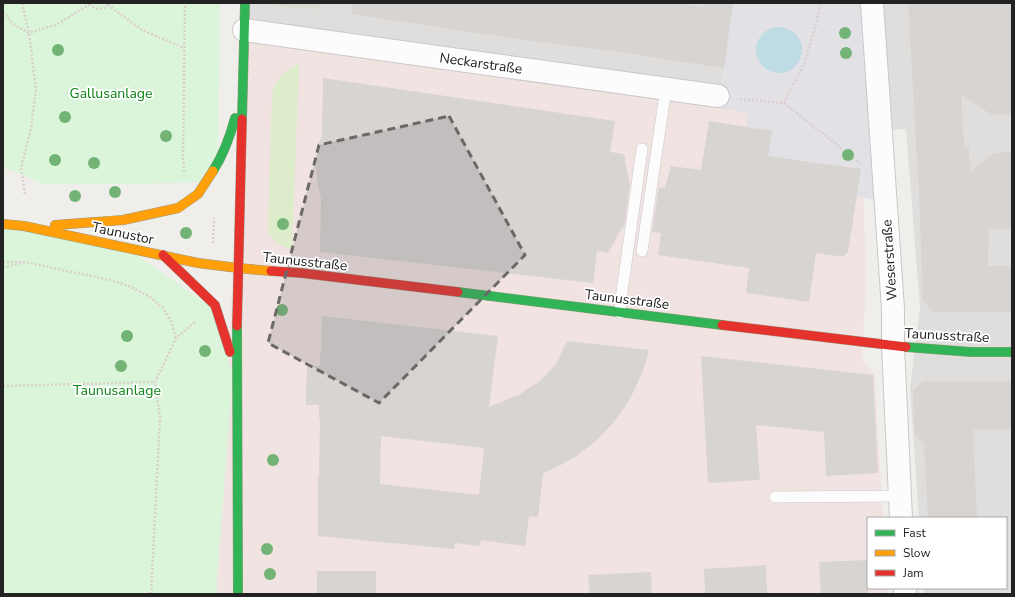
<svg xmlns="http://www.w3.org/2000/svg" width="1015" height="597" viewBox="0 0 1015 597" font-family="'Nunito Sans',sans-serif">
	<rect width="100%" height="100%" fill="#f0eeeb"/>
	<path fill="#dfdedc" d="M247 3H1012V594H924V588H1006V518H919L910 388 920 308 906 129 862 131 245 33Z"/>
	<path fill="#f1e3e1" d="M245 33 862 131 866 283 862 359 875 377 883 518H868V588H887V594H217V579Z"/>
	<path fill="#d9d9cd" d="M275 3H321V9L275 6Z"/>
	<path fill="#ddeccb" d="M299 64 292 249C285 248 277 244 273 240 271 237 269 233 268 230L272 93C279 76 282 71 299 64Z"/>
	<path fill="#daf5da" d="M3 3H220L218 153 201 182 127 184H44L8 169H3Z
		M3 224 129 249 210 307 233 374 217 579V594H3Z"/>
	<path fill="#e2e1e5" d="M733 3H863L874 200 856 196 855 168 777 157H775L767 163 771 137 769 132 766 130 746 127 749 113 716 108 724 68Z"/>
	<path fill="#bfdbe3" d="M756 50a23 23 0 1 1 46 0a23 23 0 1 1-46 0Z"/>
	<path fill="#d7d4d2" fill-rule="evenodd" d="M352 3H679L703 7 704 3H733L724 68 643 56V55L524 40 352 14Z
		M908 3H953V4L1012 3V114L992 115 961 94 964 147 969 148 970 172 994 153 1012 152V229H989L988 266H1012V312H934L923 301 919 191Z
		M323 78 615 121 610 152 624 154 629 182 630 183 624 228 622 227 608 253 597 251 593 283 320 252 321 199 318 186 316 167 319 145 322 133Z
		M709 121 772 131 768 156 861 169 848 252 844 256H838L816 253 809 302 746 293 749 268 658 255 661 233 652 232 659 187 665 188 671 166 701 170Z
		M322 316 498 336 489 407 520 394 540 381 556 364 567 341 649 350 645 365 634 391 625 407 613 423 597 440 575 457 557 467 543 473 538 517 529 516 525 546 481 540 480 546 455 543 454 549 318 536V477H319L320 418H319V405H306V389L307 366H320V353L321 354ZM381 436 484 448 479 495 380 484Z
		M701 356 873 375 878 473 826 476 824 432 756 425 760 480 708 483Z
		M923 381H1012V429L973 430 977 518H928L924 443 915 435 913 391Z
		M868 560V594H821L819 562Z
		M766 565 767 594H705L704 569Z
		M317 571H376V594H317Z
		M651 572 652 594H590L588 575Z"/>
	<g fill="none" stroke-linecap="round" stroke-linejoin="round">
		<g stroke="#c9c8c7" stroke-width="12">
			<path id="lane" d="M642 251 666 88
				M620 313 621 299 642 149
				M775 497 900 496"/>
		</g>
		<g stroke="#c9c8c7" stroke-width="24">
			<path id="street" d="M872 3 893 309V346L901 518
				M244 30 718 96
				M905 588V594"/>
		</g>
		<g stroke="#999a82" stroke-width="10">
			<path id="fast" d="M242 119 245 3
				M213 171C223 155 230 137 235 118
				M458 292 722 325
				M237 326 238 594
				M906 347 971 352H1012"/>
		</g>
		<g stroke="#999a82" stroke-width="10">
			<path id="slow" d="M3 224 24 226 198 263 238 268 271 271
				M55 225 123 220 178 208 198 194 213 171"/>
		</g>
		<g stroke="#999a82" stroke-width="10">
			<path id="jam" d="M163 255 215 305 230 352
				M271 271 301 273 458 292
				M722 325 906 347
				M237 326 242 119"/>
		</g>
		<path stroke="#dccecd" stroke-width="2.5" stroke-dasharray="2 2" stroke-linecap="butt" d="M22 3 29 33 36 90 31 129 21 168 25 195
			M90 3C95 11 104 11 109 3
			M108 5 142 30 184 48
			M3 12 13 24 29 33 58 24 90 4
			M740 99 784 103 860 163
			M784 103 805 62 816 24 821 3
			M184 172 183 157 185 3
			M213 243 214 218
			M3 262H24L111 280 131 287 150 297 163 308 171 321 176 338
			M3 268 21 263
			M3 386 155 382
			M151 594 160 417 155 382 176 338 196 321"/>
		<use href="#lane" stroke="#fdfcfc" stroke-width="11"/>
		<use href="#street" stroke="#fdfcfc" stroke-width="22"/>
		<use href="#fast" stroke="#30b455" stroke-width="9"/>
		<use href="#slow" stroke="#ff9f0a" stroke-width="9"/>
		<use href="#jam" stroke="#e5322d" stroke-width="9"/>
	</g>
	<g fill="#73b476">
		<circle cx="845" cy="33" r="6"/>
		<circle cx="58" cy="50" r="6"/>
		<circle cx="846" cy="53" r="6"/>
		<circle cx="65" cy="117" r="6"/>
		<circle cx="166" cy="136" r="6"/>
		<circle cx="848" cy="155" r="6"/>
		<circle cx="55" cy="160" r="6"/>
		<circle cx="94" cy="163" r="6"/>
		<circle cx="115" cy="192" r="6"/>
		<circle cx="75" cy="196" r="6"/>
		<circle cx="283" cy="224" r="6"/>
		<circle cx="186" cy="233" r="6"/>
		<circle cx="282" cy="310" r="6"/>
		<circle cx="127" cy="336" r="6"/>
		<circle cx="205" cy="351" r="6"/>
		<circle cx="121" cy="366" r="6"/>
		<circle cx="273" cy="460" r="6"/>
		<circle cx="267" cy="549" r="6"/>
		<circle cx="270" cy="574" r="6"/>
	</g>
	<path fill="#6a6968" fill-opacity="0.2" stroke="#6a6968" stroke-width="3" stroke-dasharray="8 5" stroke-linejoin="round" d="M449 116 525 255 379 403 268 343 319 145Z"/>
	<g text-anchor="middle" stroke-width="3.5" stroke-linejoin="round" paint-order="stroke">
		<g font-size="14" fill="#222" stroke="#fff">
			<text transform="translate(481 63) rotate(8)" y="5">Neckarstraße</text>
			<text transform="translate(123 233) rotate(12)" y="5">Taunustor</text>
			<text transform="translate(889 260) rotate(-94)" y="5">Weserstraße</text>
			<text transform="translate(305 261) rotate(6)" y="5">Taunusstraße</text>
			<text transform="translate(627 299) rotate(7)" y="5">Taunusstraße</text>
			<text transform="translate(947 335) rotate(3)" y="5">Taunusstraße</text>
		</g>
		<g font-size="14" fill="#0c8416" stroke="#fff">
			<text x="111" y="98">Gallusanlage</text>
			<text x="117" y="395">Taunusanlage</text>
		</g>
	</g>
	<rect width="1015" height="597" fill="none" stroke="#222222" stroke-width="8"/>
	<rect x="867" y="517" width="140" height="72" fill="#ffffff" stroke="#a7a7a7"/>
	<rect x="875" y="530" width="20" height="6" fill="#30b455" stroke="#a7a7a7"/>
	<text x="903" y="537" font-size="12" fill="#222222">Fast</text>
	<rect x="875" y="550" width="20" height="6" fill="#ff9f0a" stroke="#a7a7a7"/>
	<text x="903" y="557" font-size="12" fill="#222222">Slow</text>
	<rect x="875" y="570" width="20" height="6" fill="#e5322d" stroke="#a7a7a7"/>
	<text x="903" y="577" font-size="12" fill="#222222">Jam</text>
</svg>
